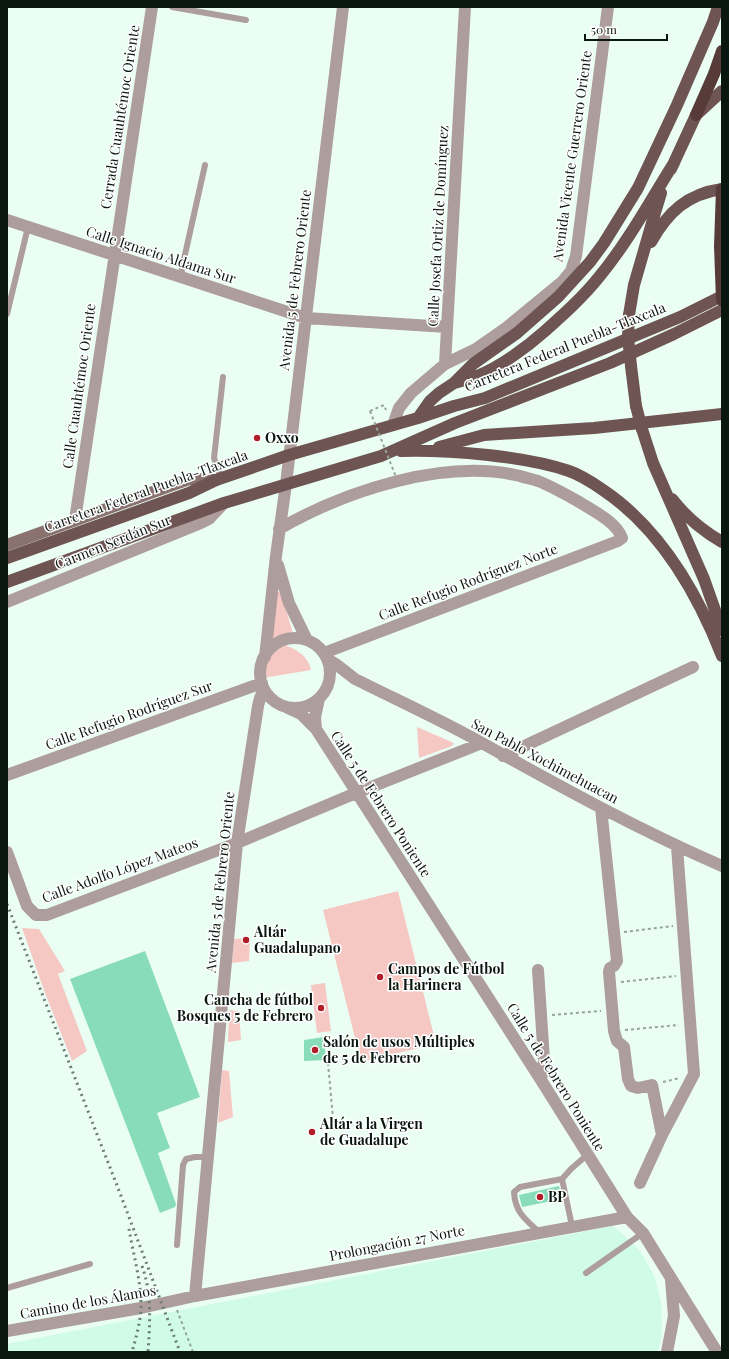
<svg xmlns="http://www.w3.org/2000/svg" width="729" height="1359" viewBox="0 0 729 1359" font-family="'Playfair Display',serif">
	<rect width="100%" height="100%" fill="#eafef4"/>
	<path fill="#d0fbe7" d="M613 1226 625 1236 641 1252 655 1278 661 1303 662 1328 660 1344 657 1352H7V1344Z"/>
	<path fill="#f6c8c4" d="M274 592H281L294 637 268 638Z
		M285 645C298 650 308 656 311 670L263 678C262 667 265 653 276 647 278 645 282 645 285 645Z
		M417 727 454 743 452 746 419 758Z
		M398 891 436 1044 361 1062 323 910Z
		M22 928 39 929 65 971 58 974 87 1051 72 1061 45 993Z
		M250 938 249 961 232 963 234 939Z
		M325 983 331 1031 317 1033 311 985Z
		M229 1010 239 1011 241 1040 228 1042Z
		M222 1070 229 1071 233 1117 218 1123Z"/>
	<path fill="#88dcb8" d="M145 951 200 1097 157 1113 170 1148 158 1153 176 1204 175 1207 160 1213 70 979Z
		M324 1037 326 1060 304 1061V1040Z
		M559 1186 562 1199 522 1207 519 1195Z"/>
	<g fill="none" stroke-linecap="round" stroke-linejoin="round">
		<path stroke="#94a59d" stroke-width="2" stroke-dasharray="3 3" stroke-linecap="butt" d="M370 411 384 405 386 410
			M624 932 673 926
			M621 982 676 976
			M552 1015 601 1011
			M625 1030 679 1025
			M328 1063 333 1118
			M663 1082 680 1078
			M177 1310 193 1352"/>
		<path stroke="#ad9d9c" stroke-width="6" d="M172 7 246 20
			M181 277 182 268 205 165
			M7 314 28 227
			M221 478 214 458 223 377
			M562 1179 572 1226
			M539 1232C525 1219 515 1212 514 1192L520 1187 562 1179 571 1169 587 1155
			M177 1245 183 1165 186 1159 195 1157H208
			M586 1273 643 1233
			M7 1288 90 1264"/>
		<path stroke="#ad9d9c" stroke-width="12" d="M7 220 306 318 447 327
			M445 364 465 7
			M393 425 399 408 411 393 445 364 476 349 506 328 562 282 571 271 576 256 608 7
			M75 520 152 7
			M279 529C345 491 444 458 520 476 526 478 532 479 538 481 553 487 567 495 581 503 595 512 616 522 622 538L618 541 324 653
			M278 565 289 603 307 640
			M7 602 201 523 209 519 224 503
			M260 673a35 35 0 1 1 70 0a35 35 0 1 1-70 0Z
			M265 657 276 556 286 484 343 7
			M327 659 337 665 355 679C397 700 441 720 482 743 561 787 639 830 722 866
			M286 707 301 714 316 729 541 1080 627 1217 643 1233 717 1352
			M316 729 315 717 319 699
			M503 756 693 667
			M7 775 262 683
			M601 808 617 961 614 966 610 968 609 972 614 1031 617 1041 624 1047 628 1079 631 1086 638 1088 652 1085 662 1135 640 1183
			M7 852 27 906 36 915H47L237 843 356 793 482 743
			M538 970 544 1060 541 1080
			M662 1135 694 1074 677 847
			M195 1296 237 843 258 706 260 698 264 689
			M7 1331 141 1308 195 1296 627 1217
			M667 1352 674 1316 671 1280"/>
		<path stroke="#897270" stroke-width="12" d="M7 545 189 479 216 480"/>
		<path stroke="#6e5452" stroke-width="12" d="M671 169 696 115 722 91
			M651 242C668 212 687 194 722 189
			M629 315 634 285 654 216 661 193
			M631 366 636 406
			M454 383C461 381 470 379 477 376 500 367 527 347 545 331 564 314 583 297 599 277 628 242 650 201 674 163
			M418 418 430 401 439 393 454 383 473 364 517 333 558 297 590 262 604 243 638 188 677 105 713 22 718 7
			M642 429 653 463 704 579 722 630
			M439 447 484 435 594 428 722 414
			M401 451C430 450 459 452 488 455 515 458 543 462 569 471 581 475 593 483 603 490 661 529 697 592 722 656
			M672 499C686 517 703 531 722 542
			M7 558 189 493 216 480 289 455 418 418 454 406 485 398 680 317 722 296
			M7 582 224 503 381 456 455 423 610 363 674 334 722 310"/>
		<path stroke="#573b38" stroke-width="12" d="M696 115 714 74 722 51"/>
		<path stroke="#6d7d75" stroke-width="3" stroke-dasharray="2 4" stroke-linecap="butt" d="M7 904 118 1188 180 1352
			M129 1229C133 1253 142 1285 141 1309 140 1323 136 1338 132 1352
			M142 1266C152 1293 150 1324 148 1352"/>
		<path stroke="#94a59d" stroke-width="2" stroke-dasharray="3 3" stroke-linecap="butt" d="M370 411 396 477"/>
		<path stroke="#6e5452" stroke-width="12" d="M629 315 628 337 631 366
			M636 406 642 429"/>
		<path stroke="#573b38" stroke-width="12" d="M722 189 720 246 722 300"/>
	</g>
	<g fill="#b11e29" stroke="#fff" stroke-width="1.5">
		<circle cx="257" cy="438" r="4"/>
		<circle cx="246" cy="940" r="4"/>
		<circle cx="380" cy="977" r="4"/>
		<circle cx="321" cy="1008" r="4"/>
		<circle cx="315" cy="1050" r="4"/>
		<circle cx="312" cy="1132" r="4"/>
		<circle cx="540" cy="1197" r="4"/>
	</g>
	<g text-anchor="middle" stroke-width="3" stroke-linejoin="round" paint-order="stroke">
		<g font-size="14" fill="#0a1711" stroke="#fff">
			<text transform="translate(120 117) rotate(-81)" y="5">Cerrada Cuauhtémoc Oriente</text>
			<text transform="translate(572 156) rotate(-82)" y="5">Avenida Vicente Guerrero Oriente</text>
			<text transform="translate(438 226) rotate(-87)" y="5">Calle Josefa Ortiz de Domínguez</text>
			<text transform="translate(161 255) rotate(18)" y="5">Calle Ignacio Aldama Sur</text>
			<text transform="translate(295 280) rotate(-83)" y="5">Avenida 5 de Febrero Oriente</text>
			<text transform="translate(565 347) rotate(-22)" y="5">Carretera Federal Puebla-Tlaxcala</text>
			<text transform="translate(79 386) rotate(-82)" y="5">Calle Cuauhtémoc Oriente</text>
			<text transform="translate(146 491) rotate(-20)" y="5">Carretera Federal Puebla-Tlaxcala</text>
			<text transform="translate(113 542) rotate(-22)" y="5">Carmen Serdán Sur</text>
			<text transform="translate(468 582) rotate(-21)" y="5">Calle Refugio Rodríguez Norte</text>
			<text transform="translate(129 715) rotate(-20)" y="5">Calle Refugio Rodríguez Sur</text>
			<text transform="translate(545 761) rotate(28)" y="5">San Pablo Xochimehuacan</text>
			<text transform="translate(381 804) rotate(57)" y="5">Calle 5 de Febrero Poniente</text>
			<text transform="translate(120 870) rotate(-20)" y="5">Calle Adolfo López Mateos</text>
			<text transform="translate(220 882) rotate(-84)" y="5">Avenida 5 de Febrero Oriente</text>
			<text transform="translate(556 1077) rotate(58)" y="5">Calle 5 de Febrero Poniente</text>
			<text transform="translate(397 1243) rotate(-11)" y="5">Prolongación 27 Norte</text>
			<text transform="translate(88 1302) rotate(-10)" y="5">Camino de los Álamos</text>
		</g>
		<g font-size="14" font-weight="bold" fill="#0a1711" stroke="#fff" text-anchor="start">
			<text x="265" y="443">Oxxo</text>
			<text x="254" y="937">Altár<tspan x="254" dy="16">Guadalupano</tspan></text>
			<text x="388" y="974">Campos de Fútbol<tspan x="388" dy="16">la Harinera</tspan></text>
			<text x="313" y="1005" text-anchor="end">Cancha de fútbol<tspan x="313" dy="16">Bosques 5 de Febrero</tspan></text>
			<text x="323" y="1047">Salón de usos Múltiples<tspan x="323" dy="16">de 5 de Febrero</tspan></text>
			<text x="320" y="1129">Altár a la Virgen<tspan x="320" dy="16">de Guadalupe</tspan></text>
			<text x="548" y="1202">BP</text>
		</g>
	</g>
	<rect width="729" height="1359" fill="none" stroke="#0a1711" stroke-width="16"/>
	<path d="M585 34v6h82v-6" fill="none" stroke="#0a1711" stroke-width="2"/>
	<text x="591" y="34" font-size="12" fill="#0a1711" stroke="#ffffff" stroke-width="3" paint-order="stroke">50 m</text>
</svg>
